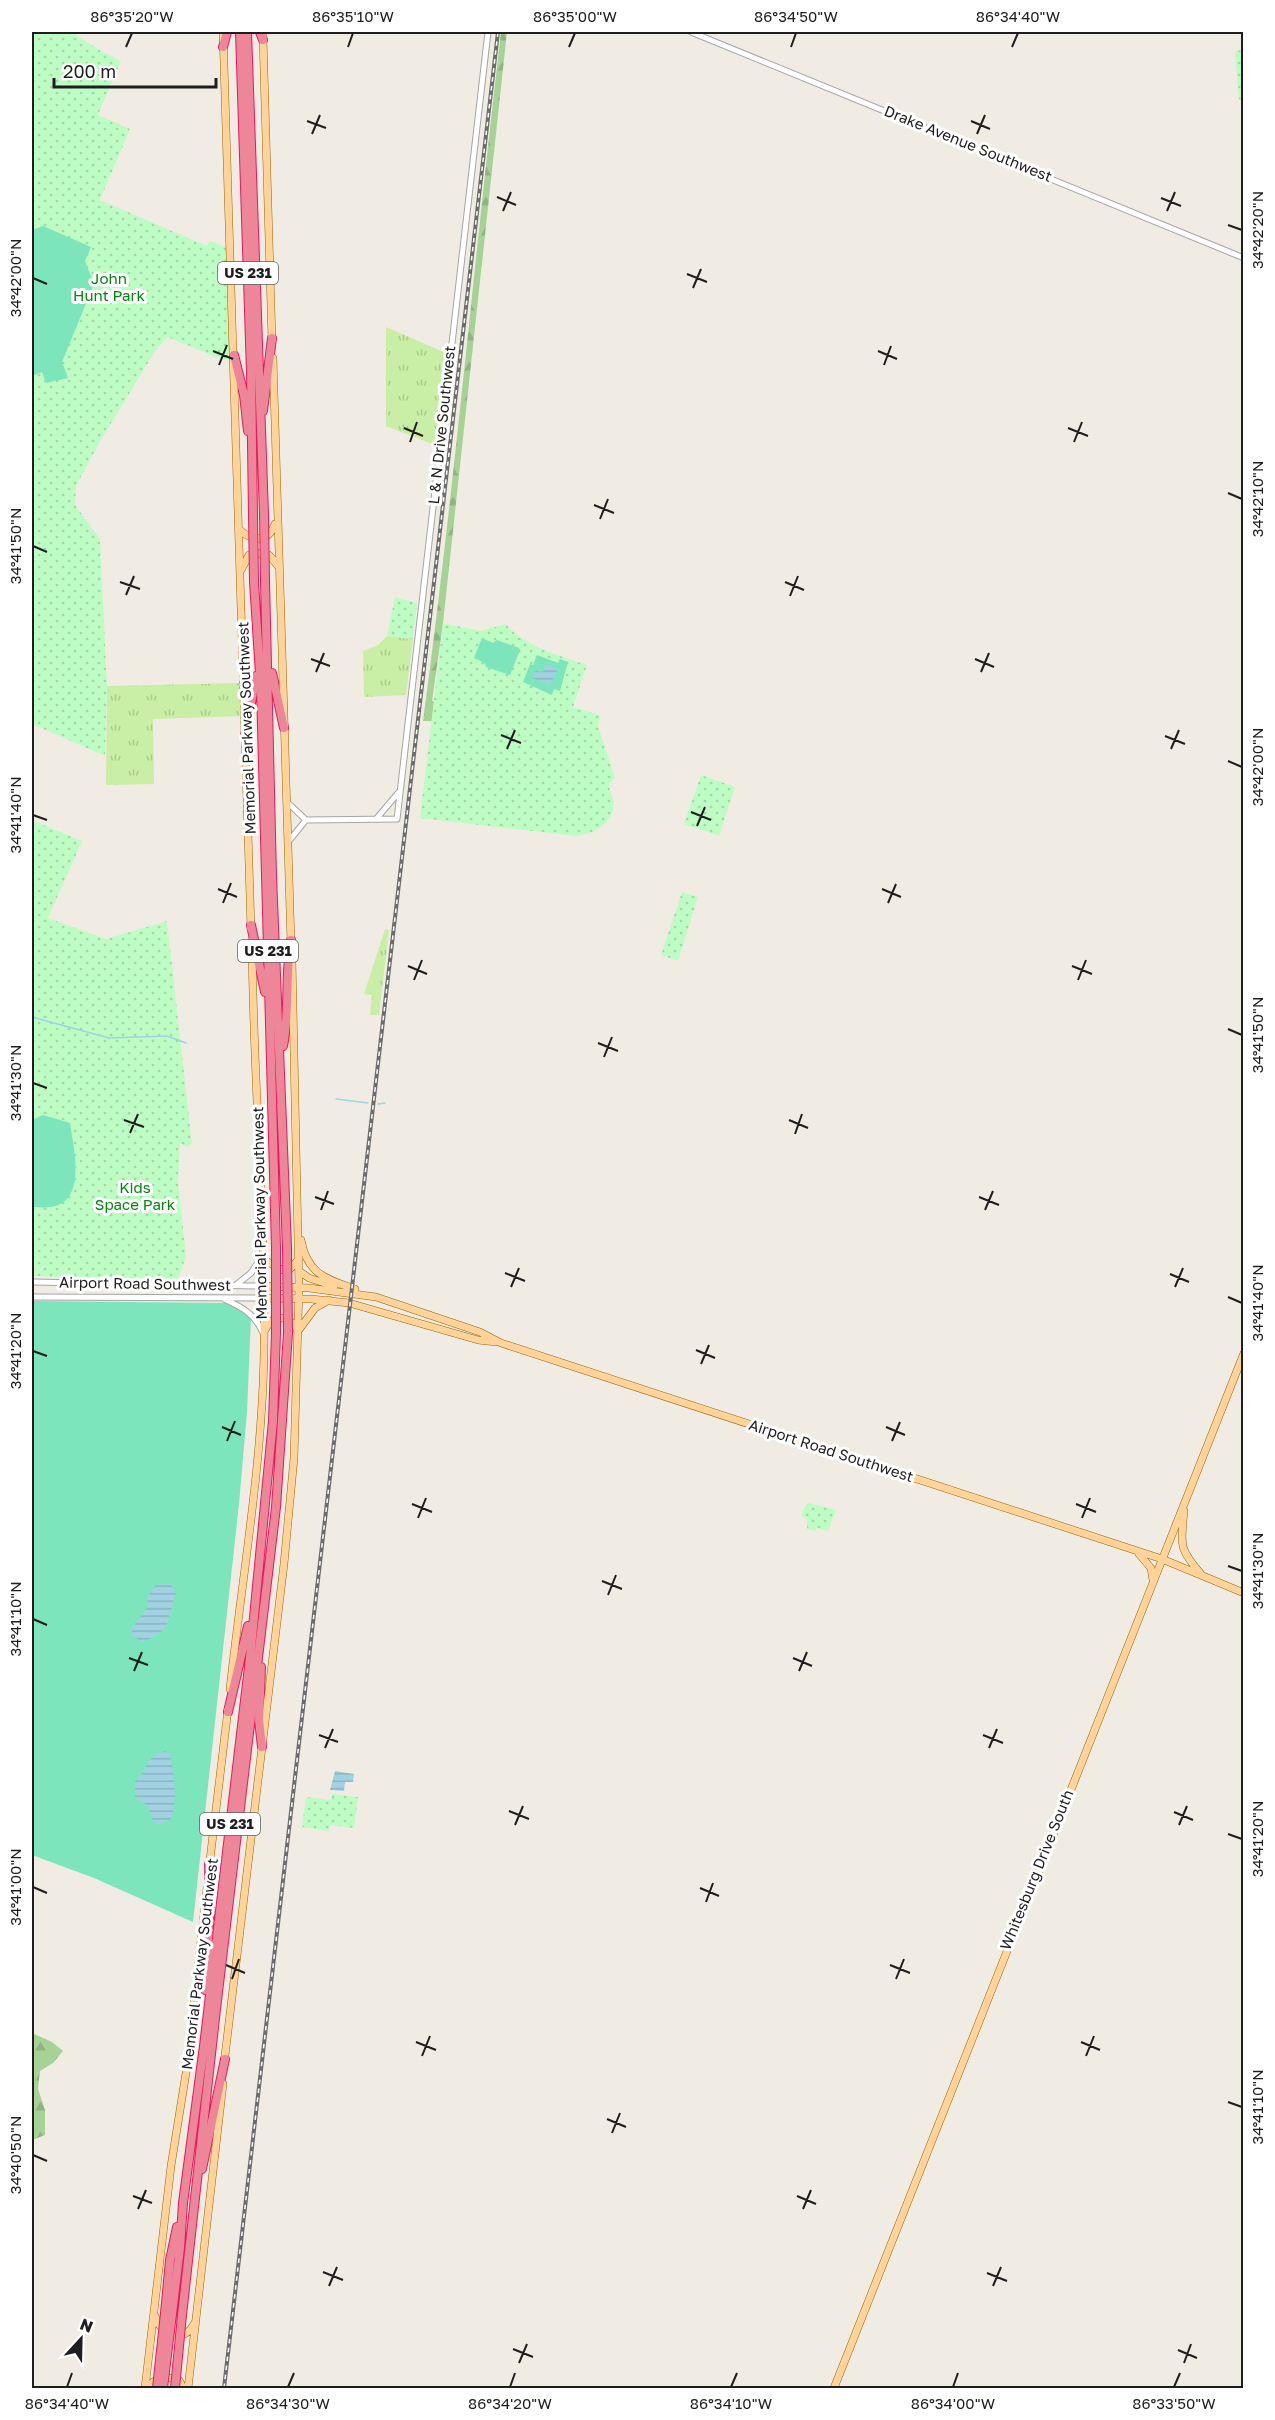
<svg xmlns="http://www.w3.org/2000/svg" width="1275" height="2420" viewBox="0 0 1275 2420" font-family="'Golos Text',sans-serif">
	<defs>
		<pattern id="grass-tufts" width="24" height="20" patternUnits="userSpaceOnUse" patternTransform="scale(1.5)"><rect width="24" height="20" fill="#c9eea6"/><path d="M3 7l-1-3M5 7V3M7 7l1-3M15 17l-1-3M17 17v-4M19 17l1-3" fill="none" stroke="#accc8e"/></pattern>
		<pattern id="forest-firs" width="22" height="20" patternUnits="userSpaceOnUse" patternTransform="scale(1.5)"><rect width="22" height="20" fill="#a7d295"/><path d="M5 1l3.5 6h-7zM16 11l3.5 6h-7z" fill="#8fb480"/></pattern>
		<pattern id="park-dots" width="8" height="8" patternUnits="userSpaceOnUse" patternTransform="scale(1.5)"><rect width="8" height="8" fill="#bdfdc3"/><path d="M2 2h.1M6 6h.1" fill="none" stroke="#a2d8a7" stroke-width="1.8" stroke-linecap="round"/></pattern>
		<pattern id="water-rules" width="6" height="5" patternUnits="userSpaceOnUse" patternTransform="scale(1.5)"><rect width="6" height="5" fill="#a1d2e1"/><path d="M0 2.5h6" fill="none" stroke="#8ab4c1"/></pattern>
	</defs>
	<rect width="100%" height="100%" fill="#f0ece4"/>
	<path fill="url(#grass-tufts)" d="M386 327 446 353 435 445 386 426Z
		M387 636 413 639 406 695 364 697 363 651 378 645Z
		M241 683 242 716 153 719 154 784 106 785 107 686Z
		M385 929 389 930 379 1015H370L372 995 364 994Z"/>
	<path fill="url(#forest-firs)" d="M501 32H507L443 623 432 701 573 708V724L423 721C454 492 474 261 501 32Z
		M32 2033 52 2042 63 2051 53 2063 40 2071 38 2089 45 2110V2135L32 2140Z"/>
	<path fill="url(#park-dots)" d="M32 32H72L98 49 121 61 98 115 130 129 100 200 207 246 210 241 230 249 234 359H221L167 337 154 353 99 443 76 486 75 505 100 539 107 686 105 756 32 724Z
		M1243 50H1244L1243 102 1239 99 1235 54V51Z
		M395 597 417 603 413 639 387 636Z
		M443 623 480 631 506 624C526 648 559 655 587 665L573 707 600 715 598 726 615 778 609 784C609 790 612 794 613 799 617 822 595 834 576 836L420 818Z
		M701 775 735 787 719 836 684 824Z
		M32 820 82 841 48 918 106 939 167 921 192 1144 186 1147 180 1143 178 1181 186 1256 179 1277 174 1281 32 1276Z
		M682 892 698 897 678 961 661 955Z
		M809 1503 836 1510 828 1531 817 1528 815 1531 807 1529V1519L801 1516 805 1506Z
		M332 1794 358 1797 354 1828 330 1825 329 1831 302 1827 306 1797 331 1800Z"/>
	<path fill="#7ce5bc" d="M43 226 91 247 85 261 94 284 62 362 68 378 46 383 42 372 32 376V230Z
		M482 638 493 643 497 640 519 648 520 650 510 675 486 667 485 663 474 658Z
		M537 655 558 663 560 659 568 662 560 691 554 689 552 695 523 682 530 664 533 665Z
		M43 1115 70 1123C73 1147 88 1201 51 1207 45 1208 38 1207 32 1207V1120Z
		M32 1301 226 1303 233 1304 251 1317 247 1412 239 1504 193 1922 94 1878 32 1855Z"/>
	<path fill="url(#water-rules)" d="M546 664 558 669 550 685 532 678 535 671 543 672Z
		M170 1583 176 1594C165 1620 175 1631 141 1642L132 1635V1628L147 1608 148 1596 156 1585Z
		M165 1751 169 1753C175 1767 178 1807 170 1820 149 1832 154 1814 147 1806 144 1802 138 1801 135 1797V1781C150 1771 141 1759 165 1751Z
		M335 1771 354 1774 353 1782H345L344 1791 330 1790Z"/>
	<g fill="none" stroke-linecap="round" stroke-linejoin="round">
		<path stroke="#a1d2e1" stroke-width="1.5" d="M32 1017 109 1038 167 1036 186 1043
			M336 1099 368 1103
			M378 1104 385 1103"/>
		<g stroke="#a5a5a5" stroke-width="7">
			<path id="minor" d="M691 32 1244 258
				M287 802 306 820 397 819 488 32
				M377 818 399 792
				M288 842 306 820
				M32 1282 263 1286
				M236 1285 251 1273 261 1258
				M32 1297 263 1298
				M224 1299C242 1307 255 1314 263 1333"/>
		</g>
		<g stroke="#986600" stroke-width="8">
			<path id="major" d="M223 32 251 929
				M263 37 272 341
				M273 358 291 943
				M239 529C252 542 268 543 275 524
				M241 570 249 555 262 553 269 555 278 566
				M301 1240C307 1274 326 1279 355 1289
				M261 1258 282 1270 290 1269 299 1259
				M299 1271 309 1278 334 1286
				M263 1286 309 1288 376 1297 480 1332 501 1343 1162 1559 1244 1593
				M263 1298 311 1299 349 1303 478 1340 496 1342
				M265 1330C273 1313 290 1315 298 1331
				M298 1331 315 1308 329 1300
				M1184 1511C1181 1544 1178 1548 1201 1574
				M1139 1554 1151 1568 1153 1580
				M230 1689C242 1578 262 1466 264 1354 266 1216 253 1079 252 941
				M209 1868 228 1709
				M224 2064 284 1564 294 1458 299 1287 292 960
				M155 2316C161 2336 184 2344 194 2324
				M145 2388 171 2166 186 2073 207 1888
				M148 2388C154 2377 167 2376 179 2380L183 2388
				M188 2388 223 2084
				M834 2388 1244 1353"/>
		</g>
		<g stroke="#e7185e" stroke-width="10">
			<path id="highway" d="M240 32 251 373 253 515
				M247 32 264 514
				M260 32 263 40
				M223 47 227 32
				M234 355 244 395 248 431
				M263 411 272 338
				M265 581 272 876 287 1247
				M254 582 261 689 276 1248
				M272 673 284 728
				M245 736 256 676
				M251 925 265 992
				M283 1046C290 1011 285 975 291 940
				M261 1667 259 1720 262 1747
				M228 1712 248 1626
				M205 1990 210 1905 209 1864
				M202 2169 225 2059
				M165 2313 170 2260 177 2227
				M172 2314 180 2248 183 2203 204 2046 250 1658 273 1421 276 1333
				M182 2315 216 2009 276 1507 288 1333"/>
		</g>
		<use href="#minor" stroke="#fff" stroke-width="5"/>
		<use href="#major" stroke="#ffd399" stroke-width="7"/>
		<use href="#highway" stroke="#ed8699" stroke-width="8"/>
		<g stroke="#6c6c6c" stroke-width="4">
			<path id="rail" d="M224 2388 498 32"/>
		</g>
		<use href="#rail" stroke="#fff" stroke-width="1.5" stroke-dasharray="4.5" stroke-linecap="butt"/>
		<g stroke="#e7185e" stroke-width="10" stroke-linecap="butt">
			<path id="highway-bridge" d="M264 514 265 581
				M253 515 254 582
				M287 1247 288 1333
				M276 1333V1248
				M157 2388 165 2313
				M163 2388 172 2314
				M175 2388 182 2315"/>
		</g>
		<use href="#highway-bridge" stroke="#ed8699" stroke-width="8"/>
	</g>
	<path fill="none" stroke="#1e1e1e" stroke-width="2" d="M126 47 132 33M348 47 353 33M569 47 575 33M791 47 796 33M1012 47 1018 33M307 121 326 128M971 121 990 129M312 134 320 115M977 134 985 115M497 197 516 205M1161 198 1181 206M503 211 511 192M1167 211 1175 192M1228 225 1242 230M687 274 707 282M33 278 47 284M693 288 701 269M213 351 233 359M878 351 897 359M219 365 227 345M884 365 891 346M404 428 423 436M1068 428 1088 436M410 442 417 422M1074 442 1082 422M1228 493 1242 499M594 505 614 513M600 519 608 499M33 546 47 552M120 582 140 589M785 582 804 590M126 595 134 576M790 596 798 576M311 659 330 666M975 659 994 667M316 672 324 653M981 672 989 653M501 735 521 743M1165 736 1185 744M507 749 515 730M1171 749 1179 730M1228 761 1242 767M691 812 711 820M33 815 47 820M697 826 705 807M218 889 237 897M882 889 901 897M223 903 231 883M888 903 896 884M408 966 427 974M1072 966 1092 974M414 980 422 960M1078 980 1086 960M1228 1029 1242 1035M598 1043 618 1051M604 1057 612 1037M33 1083 47 1088M124 1120 144 1127M789 1120 808 1128M130 1133 138 1114M795 1134 802 1114M315 1197 334 1204M979 1197 999 1205M321 1210 328 1191M985 1210 993 1191M505 1273 525 1281M1170 1274 1189 1282M511 1287 519 1268M1175 1287 1183 1268M1228 1297 1242 1303M696 1350 715 1358M33 1351 47 1356M701 1364 709 1345M222 1427 241 1435M886 1427 905 1435M227 1441 235 1421M892 1441 900 1422M412 1504 432 1512M1076 1504 1096 1512M418 1518 426 1498M1082 1518 1090 1498M1228 1566 1242 1571M602 1581 622 1589M608 1595 616 1575M33 1619 47 1625M129 1658 148 1665M793 1658 812 1666M134 1671 142 1652M799 1671 807 1652M319 1735 338 1742M983 1735 1003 1743M325 1748 333 1729M989 1748 997 1729M509 1811 529 1819M1174 1812 1193 1820M515 1825 523 1806M1179 1825 1187 1806M1228 1834 1242 1839M33 1887 47 1893M700 1888 719 1896M706 1902 713 1883M226 1965 245 1973M890 1965 910 1973M232 1979 239 1959M896 1979 904 1959M416 2042 436 2050M1081 2042 1100 2050M422 2056 430 2036M1086 2056 1094 2036M1228 2102 1242 2107M607 2119 626 2127M612 2133 620 2113M33 2155 47 2161M133 2196 152 2203M797 2196 816 2204M138 2209 146 2190M803 2209 811 2190M323 2272 343 2280M987 2273 1007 2281M329 2286 337 2267M993 2286 1001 2267M513 2349 533 2357M1178 2350 1197 2358M519 2363 527 2344M1184 2363 1191 2344M67 2387 72 2373M288 2387 294 2373M510 2387 515 2373M731 2387 737 2373M953 2387 958 2373M1174 2387 1180 2373"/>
	<g text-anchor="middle" stroke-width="6" stroke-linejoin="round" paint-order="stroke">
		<g fill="#fff" stroke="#626262" stroke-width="1.5">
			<rect x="218" y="262" width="60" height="22" rx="4.5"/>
			<rect x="238" y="940" width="60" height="22" rx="4.5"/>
			<rect x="200" y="1813" width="60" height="22" rx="4.5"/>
		</g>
		<g font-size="14" font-weight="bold" fill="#1e1e1e">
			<text x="248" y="278">US 231</text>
			<text x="268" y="956">US 231</text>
			<text x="230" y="1829">US 231</text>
		</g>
		<g font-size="15" fill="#1e1e1e" stroke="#fff">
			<text transform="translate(968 144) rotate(22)" y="5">Drake Avenue Southwest</text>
			<text transform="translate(442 425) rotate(-84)" y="5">L &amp; N Drive Southwest</text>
			<text transform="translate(247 728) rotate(-92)" y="5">Memorial Parkway Southwest</text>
			<text transform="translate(260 1213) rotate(-91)" y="5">Memorial Parkway Southwest</text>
			<text transform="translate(145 1284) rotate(1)" y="5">Airport Road Southwest</text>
			<text transform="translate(831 1451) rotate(18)" y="5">Airport Road Southwest</text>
			<text transform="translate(1037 1870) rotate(-68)" y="5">Whitesburg Drive South</text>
			<text transform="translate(200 1964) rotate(-83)" y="5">Memorial Parkway Southwest</text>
		</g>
		<g font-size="15" fill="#04850f" stroke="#fff">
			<text x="109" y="284">John<tspan x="109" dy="17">Hunt Park</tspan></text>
			<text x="135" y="1193">Kids<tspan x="135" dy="17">Space Park</tspan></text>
		</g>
	</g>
	<rect width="1275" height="2420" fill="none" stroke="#ffffff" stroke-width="66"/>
	<g transform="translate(81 2339) rotate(22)" stroke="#ffffff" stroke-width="4.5" paint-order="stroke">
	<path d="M0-4.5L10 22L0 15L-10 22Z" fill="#1e1e1e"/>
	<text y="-9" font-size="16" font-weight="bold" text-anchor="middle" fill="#1e1e1e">N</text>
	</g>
	<path d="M54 78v9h162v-9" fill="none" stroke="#1e1e1e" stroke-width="3"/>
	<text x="63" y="78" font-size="18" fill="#1e1e1e" stroke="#ffffff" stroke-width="4.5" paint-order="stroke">200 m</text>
	<rect x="33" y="33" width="1209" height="2354" fill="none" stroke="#1e1e1e" stroke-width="2"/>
	<g font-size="15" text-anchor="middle" fill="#1e1e1e">
		<text x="132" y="22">86°35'20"W</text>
		<text x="353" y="22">86°35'10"W</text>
		<text x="575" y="22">86°35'00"W</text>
		<text x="796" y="22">86°34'50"W</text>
		<text x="1018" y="22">86°34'40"W</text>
		<text transform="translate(1258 230) rotate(-90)" y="5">34°42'20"N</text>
		<text transform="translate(16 278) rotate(-90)" y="5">34°42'00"N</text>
		<text transform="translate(1258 499) rotate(-90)" y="5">34°42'10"N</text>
		<text transform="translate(16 546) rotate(-90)" y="5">34°41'50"N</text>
		<text transform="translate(1258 767) rotate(-90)" y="5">34°42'00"N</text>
		<text transform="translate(16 815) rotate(-90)" y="5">34°41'40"N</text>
		<text transform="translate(1258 1035) rotate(-90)" y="5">34°41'50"N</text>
		<text transform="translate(16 1083) rotate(-90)" y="5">34°41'30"N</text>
		<text transform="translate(1258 1303) rotate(-90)" y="5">34°41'40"N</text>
		<text transform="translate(16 1351) rotate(-90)" y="5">34°41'20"N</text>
		<text transform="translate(1258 1571) rotate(-90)" y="5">34°41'30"N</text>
		<text transform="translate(16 1619) rotate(-90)" y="5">34°41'10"N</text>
		<text transform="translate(1258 1839) rotate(-90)" y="5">34°41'20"N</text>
		<text transform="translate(16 1887) rotate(-90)" y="5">34°41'00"N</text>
		<text transform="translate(1258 2107) rotate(-90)" y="5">34°41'10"N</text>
		<text transform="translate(16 2155) rotate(-90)" y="5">34°40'50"N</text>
		<text x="67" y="2409">86°34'40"W</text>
		<text x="288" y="2409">86°34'30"W</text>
		<text x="510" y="2409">86°34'20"W</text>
		<text x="731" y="2409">86°34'10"W</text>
		<text x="953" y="2409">86°34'00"W</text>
		<text x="1174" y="2409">86°33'50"W</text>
	</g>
</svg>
